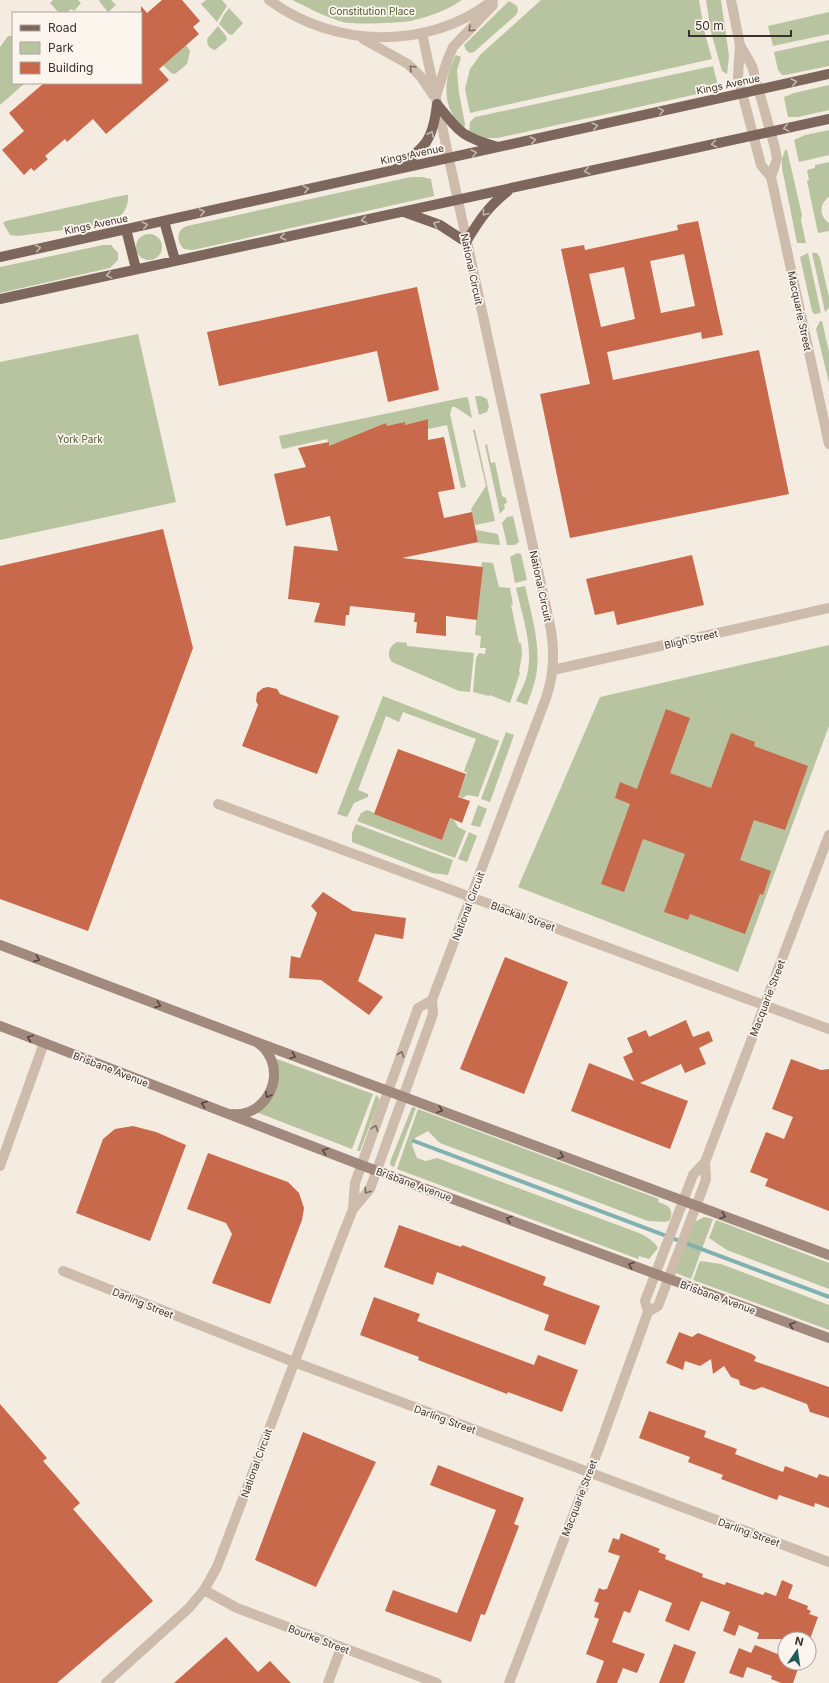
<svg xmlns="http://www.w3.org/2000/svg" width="829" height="1683" viewBox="0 0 829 1683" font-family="Inter,sans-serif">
	<rect width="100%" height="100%" fill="#f4ebe1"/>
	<path fill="#b8c4a0" d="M53 0H78L81 3 74 11 71 9 67 13H59L50 3Z
		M100 0H111L116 5 108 12 99 1Z
		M206 0H222L227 6 217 22 201 4Z
		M292 0H462C448 10 428 17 411 21 397 23 356 25 343 22 325 17 309 8 292 0Z
		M541 0H699L705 34 712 59 470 113 465 89 470 69 481 54Z
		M706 0H721L729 56 727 74 722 71 711 32Z
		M509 1 517 6 518 11 516 15 474 52 470 53 466 50 464 45Z
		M229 8 243 23 232 35 229 34 219 24 223 16Z
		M829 12V34L773 46 768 26Z
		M218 26 226 36 227 40 215 50C209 49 207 44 207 39Z
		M8 36H13V83H25L0 105V47Z
		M829 40V66L785 75H782L778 70 774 52Z
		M186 45 190 51 187 64 175 74 171 73 163 65Z
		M456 55 461 57 457 70 459 93 465 124 464 130C460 126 455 121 453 115 442 98 446 72 456 55Z
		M713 66 718 86 702 93 498 138H483L469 133 470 122 475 117Z
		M829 85V110L798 117H788L784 97 794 93Z
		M829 130V155L799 162 794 140 805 135Z
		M785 150H787L802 215 801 220 806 243H797L782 168V159Z
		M829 162V197C819 204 819 216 829 223V231L818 233 807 181 809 180 807 170 815 168V165Z
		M411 177H422L431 179 434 196 193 250 184 249C176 242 176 230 187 226Z
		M125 195H128C129 210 120 219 107 224L18 236 10 235 3 223 6 221Z
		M136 247a13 13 0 1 1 26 0a13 13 0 1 1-26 0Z
		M103 245H111L118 253V260L110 268 0 293V267Z
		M808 253 821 313 814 314 812 311 800 257Z
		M812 253H817L820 258 829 297V308L825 312Z
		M820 321H822L829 352V383L816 329Z
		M138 334 176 502 0 540V362Z
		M475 396H481L487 399 489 407 487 412 479 415Z
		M466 397 468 398 472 418 455 407H452L450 414 466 487 461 488 447 425 428 429V419L405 425 404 422 398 424 392 448 386 423 331 452 327 439 282 449 279 436Z
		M473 430H475L495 521 475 525 471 509 486 486Z
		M487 444 491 463 495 462 502 496 506 498 507 503 504 504 505 508 500 514 485 445Z
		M513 516 519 542 515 545H507L502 523 507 517Z
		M476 530 498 534 500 545 478 543Z
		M517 553 521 554 527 580 515 583 510 557Z
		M482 562 493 563 499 587 510 588 513 605H511L519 643H521L522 654 519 672 520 673 510 703 490 695 489 696 473 692 476 658 479 653 485 654 486 648H480L481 636 475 635Z
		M525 586C531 613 540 641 537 669 536 681 531 693 527 705L516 701C520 692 525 684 527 675 534 647 522 615 516 588Z
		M398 642 407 643V646L474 653 470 692 459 691 392 662C386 655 389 645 398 642Z
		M829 645V726L738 972 518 887 600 697Z
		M383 696 499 741 478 797 468 795 462 798 458 796 467 773 464 771 476 739 403 712 399 722 386 716 358 790 368 794V797L354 803 347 817 337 814Z
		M506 732 514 735 490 802 481 799Z
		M478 805 487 809 480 827 471 825Z
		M367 810 442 840 450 818 454 820 458 827 466 831 455 858 357 821 361 813Z
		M356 824 453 860 448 875 432 873 352 842V833Z
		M469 832 477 836 467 862 458 859Z
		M277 1059 373 1094 352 1149 256 1112 261 1108Z
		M376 1095 379 1098V1102L361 1148 360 1151H357Z
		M412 1107 416 1108 394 1167 391 1166 390 1162Z
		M418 1109 659 1199 658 1202C668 1205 674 1208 670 1220L666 1222 648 1221 440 1143 428 1131 415 1138 412 1145 417 1158 426 1161 437 1158 639 1233C646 1236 655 1242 658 1248L649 1259 639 1256 638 1259 397 1169Z
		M704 1217 713 1219 691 1279 676 1273 675 1271 695 1222Z
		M716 1220 829 1263V1289L727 1250 709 1238Z
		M700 1261 721 1264 829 1305V1330L693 1280Z"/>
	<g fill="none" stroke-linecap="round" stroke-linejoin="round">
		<path stroke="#7fb0b2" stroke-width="4" d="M414 1141 829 1297"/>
	</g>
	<path fill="#c8694b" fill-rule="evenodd" d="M162 0H182L200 21 193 27 199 34 159 69 169 80 106 134 93 119 67 142 65 139 45 156 48 159 34 171 31 168 24 175 2 150 24 131 9 113 44 83H141V6L147 13Z
		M698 221 723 335 702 339 701 332 607 352 613 380 759 350 789 494 570 538 540 394 590 384 561 249 584 245 585 250 678 230 677 225ZM684 254 695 306 661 313 650 261ZM624 267 635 319 601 327 589 274Z
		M417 287 439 390 388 402 377 351 219 386 207 332Z
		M428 419V440L444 437 455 489 438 492 444 518 472 512 478 542 402 558 483 567 477 620 446 616V636L416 633 417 622H414L415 613 350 606 349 615H346L345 626 314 622 320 603 288 599 294 546 338 551 330 516 286 526 274 474 306 467 298 448 329 442V446L386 423 387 426 405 422V425Z
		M163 529 193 648 88 931 0 899V566Z
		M692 555 704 605 617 625 614 611 595 615 586 579Z
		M268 687 277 689 280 694 339 716 317 774 242 746 258 705 256 701 257 693 263 688Z
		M666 709 690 718 670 773 711 788 731 733 755 742 754 746 808 766 785 830 754 820 740 860 771 871 763 895 760 894 745 934 690 914 688 920 664 912 685 854 643 839 624 892 601 884 630 804 615 798 620 782 637 789Z
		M398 749 466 774 458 797 470 801 462 823 450 818 442 840 374 814Z
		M323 892 353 911 406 918 403 939 375 934 358 981 383 997 369 1015 321 980 289 978 291 956 300 958 317 913 311 906Z
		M505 957 568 982 524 1094 460 1069Z
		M686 1020 693 1037 709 1031 713 1041 699 1048 706 1064 685 1073 681 1064 640 1083 688 1101 670 1149 571 1111 589 1063 634 1081 623 1057 633 1052 627 1038 646 1030 649 1037Z
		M791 1059 821 1070 829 1069V1211L765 1186 768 1179 750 1172 766 1132 784 1139 793 1117 772 1109Z
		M133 1126 156 1132 186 1145 150 1241 76 1213 103 1139 115 1129Z
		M208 1153 288 1182 299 1193 304 1208 302 1220 270 1304 212 1283 232 1234 226 1223 187 1209Z
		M399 1225 461 1247 462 1245 546 1277 543 1285 600 1306 585 1345 544 1330 549 1315 437 1272 433 1285 384 1267Z
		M374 1297 420 1314 417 1321 534 1365 538 1355 578 1370 562 1412 508 1392 507 1394 418 1360 419 1357 360 1335Z
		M679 1332 692 1337 698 1333 752 1354 756 1357 754 1361 829 1387V1418L810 1412 807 1404 762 1387 754 1390 740 1385 739 1380 731 1377 724 1366 713 1374 711 1359 700 1366 685 1361 683 1370 666 1363Z
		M0 1404 47 1458 43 1461 80 1503 73 1509 153 1601 57 1683H0Z
		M649 1411 706 1431 704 1437 737 1449 735 1454 783 1472 785 1466 817 1478 819 1474 829 1477V1508L815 1503 814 1507 779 1495 777 1500 721 1479 723 1475 688 1462 690 1457 639 1438Z
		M303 1432 376 1462 316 1587 255 1560Z
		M438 1465 524 1498 514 1524 519 1526 485 1615 481 1614 471 1642 385 1611 393 1590 457 1613 496 1510 430 1485Z
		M621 1533 660 1549 658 1552 666 1555 665 1559 703 1574 702 1577 725 1585 726 1582 763 1595 765 1592 776 1596 782 1580 793 1585 788 1598 808 1606 807 1609 811 1611 809 1614 818 1617 810 1639H757L759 1633 739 1625 735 1636 723 1631 730 1612 701 1601 689 1631 665 1621 672 1603 639 1590 630 1613 624 1611 612 1642 645 1654 637 1673 623 1668 617 1683H596L604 1661 586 1654 599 1619 594 1617 599 1603 594 1601 599 1588 604 1590 605 1589H607L620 1556 608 1552 613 1538 619 1540Z
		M226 1637 258 1672 270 1661 291 1683H174Z
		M674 1644 696 1652 684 1683H659Z
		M755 1645 785 1657V1663H800L793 1683H781L771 1679 772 1676 747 1667 743 1678 729 1673 739 1648 751 1653Z"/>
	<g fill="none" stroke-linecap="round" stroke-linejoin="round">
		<path stroke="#cdbbac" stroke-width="10" d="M269 0C334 48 429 51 493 0
			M731 0 740 45 738 77 761 165 771 177 829 444
			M422 33 449 159
			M363 39 408 64 421 77 433 95
			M740 45 752 66 775 148 777 159 771 177
			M436 96 447 61 453 47 493 5
			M553 670 829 608
			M218 804 829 1029
			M0 1166 44 1043
			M63 1271 294 1362 829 1562
			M648 1312 658 1306 704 1185 706 1179 705 1162
			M204 1590 237 1608 437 1683
			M328 1683 341 1648
			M509 1683 600 1445 648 1312 645 1301 693 1175 705 1162 829 835"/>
		<path stroke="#cdbbac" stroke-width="10" d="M353 1209 355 1183 418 1008 432 1000
			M106 1683 189 1608 204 1590 217 1567 338 1247 353 1209 370 1189 433 1014 432 1000 546 698C554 675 555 654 551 630L449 159"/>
		<path stroke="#a18a7d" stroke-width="10" d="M0 945 275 1049 829 1255
			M0 1026 361 1165 829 1338
			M233 1114C262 1117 282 1084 271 1059 268 1053 265 1047 259 1044"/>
		<path stroke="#7d675c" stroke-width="10" d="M437 104C460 133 462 137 498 147
			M397 168C426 147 433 140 437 104
			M404 212 440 225 466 242C480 219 487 208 508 191
			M164 221 175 260
			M126 229 136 269
			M0 257 829 74
			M0 299 829 119"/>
	</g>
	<defs><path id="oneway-chevron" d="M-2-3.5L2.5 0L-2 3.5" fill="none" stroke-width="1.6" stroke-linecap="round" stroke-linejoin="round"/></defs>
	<g stroke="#7d6f65">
		<use href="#oneway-chevron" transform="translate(471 29) rotate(136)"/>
		<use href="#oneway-chevron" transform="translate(412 68) rotate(-136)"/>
		<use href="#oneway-chevron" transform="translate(401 1054) rotate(-70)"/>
		<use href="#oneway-chevron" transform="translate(375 1128) rotate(-70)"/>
		<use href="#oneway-chevron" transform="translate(367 1191) rotate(124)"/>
	</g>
	<g stroke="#c2b5ac">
		<use href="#oneway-chevron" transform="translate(794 82) rotate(-12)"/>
		<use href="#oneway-chevron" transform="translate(661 111) rotate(-13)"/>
		<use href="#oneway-chevron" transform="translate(595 126) rotate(-13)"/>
		<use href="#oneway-chevron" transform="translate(786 128) rotate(168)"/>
		<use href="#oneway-chevron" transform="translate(431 134) rotate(-65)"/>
		<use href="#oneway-chevron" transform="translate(533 140) rotate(-13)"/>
		<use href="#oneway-chevron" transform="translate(714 144) rotate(168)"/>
		<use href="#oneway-chevron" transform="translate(474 153) rotate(-12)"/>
		<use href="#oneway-chevron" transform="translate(587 171) rotate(167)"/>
		<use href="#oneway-chevron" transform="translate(306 189) rotate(-12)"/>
		<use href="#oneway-chevron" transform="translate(202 212) rotate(-13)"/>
		<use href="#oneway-chevron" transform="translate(485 213) rotate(127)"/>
		<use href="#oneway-chevron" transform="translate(364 220) rotate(168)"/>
		<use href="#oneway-chevron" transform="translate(436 224) rotate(-156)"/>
		<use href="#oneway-chevron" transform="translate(145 225) rotate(-13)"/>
		<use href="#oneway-chevron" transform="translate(283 237) rotate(168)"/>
		<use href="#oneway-chevron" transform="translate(38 248) rotate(-12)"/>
		<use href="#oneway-chevron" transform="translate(109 275) rotate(167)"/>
	</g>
	<g stroke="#544640">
		<use href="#oneway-chevron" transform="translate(37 959) rotate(21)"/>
		<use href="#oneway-chevron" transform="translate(158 1005) rotate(21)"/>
		<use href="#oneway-chevron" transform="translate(30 1038) rotate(-159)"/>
		<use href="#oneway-chevron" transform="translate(293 1056) rotate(20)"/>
		<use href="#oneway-chevron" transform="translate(268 1095) rotate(121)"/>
		<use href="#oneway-chevron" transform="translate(204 1104) rotate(-159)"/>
		<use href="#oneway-chevron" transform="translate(440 1110) rotate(20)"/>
		<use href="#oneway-chevron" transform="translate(325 1151) rotate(-159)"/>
		<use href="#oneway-chevron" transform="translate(561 1156) rotate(20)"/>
		<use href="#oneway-chevron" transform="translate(723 1216) rotate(20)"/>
		<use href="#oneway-chevron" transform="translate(509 1219) rotate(-160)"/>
		<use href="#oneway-chevron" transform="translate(631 1265) rotate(-160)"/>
		<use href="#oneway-chevron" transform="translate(792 1325) rotate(-160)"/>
	</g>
	<g text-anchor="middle" stroke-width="3.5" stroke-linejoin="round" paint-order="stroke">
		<g font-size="10" fill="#4a5a2e" stroke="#fbf5ee">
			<text x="372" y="15">Constitution Place</text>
			<text x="80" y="443">York Park</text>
		</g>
		<g font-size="10" fill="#3b302b" stroke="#fbf5ee">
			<text transform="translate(728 84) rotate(-12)" y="4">Kings Avenue</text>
			<text transform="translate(412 154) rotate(-12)" y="4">Kings Avenue</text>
			<text transform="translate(96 224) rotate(-12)" y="4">Kings Avenue</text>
			<text transform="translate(472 269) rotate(78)" y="4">National Circuit</text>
			<text transform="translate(800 311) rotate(78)" y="4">Macquarie Street</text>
			<text transform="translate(541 586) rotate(78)" y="4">National Circuit</text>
			<text transform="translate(691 639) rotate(-13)" y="4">Bligh Street</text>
			<text transform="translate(468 906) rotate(-69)" y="4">National Circuit</text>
			<text transform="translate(523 916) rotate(20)" y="4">Blackall Street</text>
			<text transform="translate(767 998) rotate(-69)" y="4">Macquarie Street</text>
			<text transform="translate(111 1069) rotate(21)" y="4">Brisbane Avenue</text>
			<text transform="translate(414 1184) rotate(20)" y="4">Brisbane Avenue</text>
			<text transform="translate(718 1297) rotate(20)" y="4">Brisbane Avenue</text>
			<text transform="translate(143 1303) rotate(22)" y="4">Darling Street</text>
			<text transform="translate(445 1419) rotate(20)" y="4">Darling Street</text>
			<text transform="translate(256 1463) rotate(-70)" y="4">National Circuit</text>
			<text transform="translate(579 1498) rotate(-69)" y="4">Macquarie Street</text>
			<text transform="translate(749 1532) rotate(20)" y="4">Darling Street</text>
			<text transform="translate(319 1639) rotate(21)" y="4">Bourke Street</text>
		</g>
	</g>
	<rect x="12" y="12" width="130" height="72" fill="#fbf5ee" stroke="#aea6a0"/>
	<rect x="20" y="25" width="20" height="6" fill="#7d675c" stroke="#aea6a0"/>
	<text x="48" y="32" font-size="12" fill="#3b302b">Road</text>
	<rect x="20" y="42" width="20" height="12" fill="#b8c4a0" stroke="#aea6a0"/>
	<text x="48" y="52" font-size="12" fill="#3b302b">Park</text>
	<rect x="20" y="62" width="20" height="12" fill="#c8694b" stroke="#aea6a0"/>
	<text x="48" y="72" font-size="12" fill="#3b302b">Building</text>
	<g transform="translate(797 1651) rotate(13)"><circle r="19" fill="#fbf5ee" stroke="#aea6a0"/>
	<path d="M0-3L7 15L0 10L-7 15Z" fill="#1f5a5e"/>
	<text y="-6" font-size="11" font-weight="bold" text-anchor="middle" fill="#3b302b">N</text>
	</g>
	<path d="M689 30v6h102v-6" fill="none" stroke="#3b302b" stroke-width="2"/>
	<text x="695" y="30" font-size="12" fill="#3b302b" stroke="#fbf5ee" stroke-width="3" paint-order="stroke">50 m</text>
</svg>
